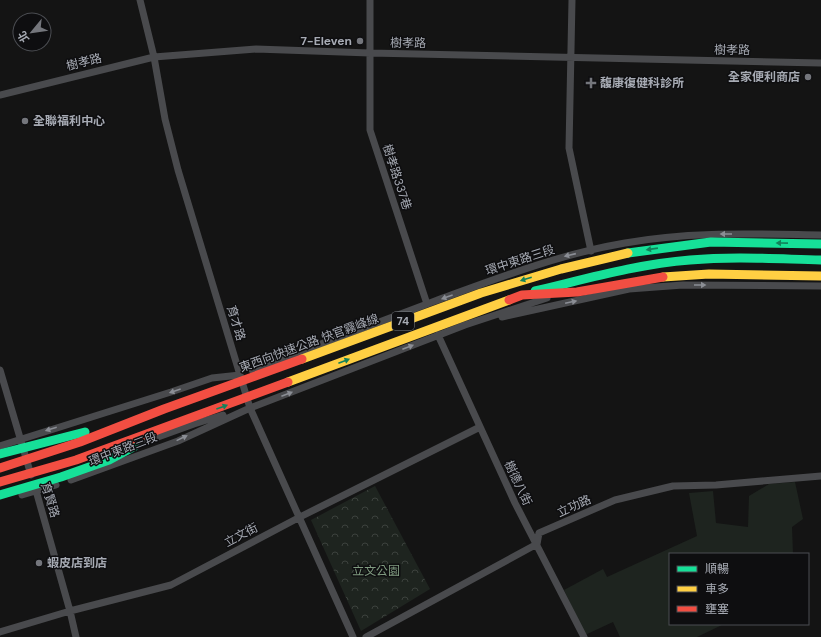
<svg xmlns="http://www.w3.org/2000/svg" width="821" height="637" viewBox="0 0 821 637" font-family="'DM Sans','Noto Sans TC',sans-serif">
	<defs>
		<pattern id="park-crowns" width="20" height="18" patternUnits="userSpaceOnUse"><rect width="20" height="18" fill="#1e241f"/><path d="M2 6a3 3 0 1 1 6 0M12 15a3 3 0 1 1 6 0" fill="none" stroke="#3c413d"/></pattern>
	</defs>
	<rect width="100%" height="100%" fill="#141414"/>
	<path fill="url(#park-crowns)" d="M375 486 430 589 361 631 311 520Z"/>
	<path fill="#1e241f" d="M795 482 803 519 792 527 793 554H670V624H724L697 637H620L613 622 585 635 564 590 603 569 607 577 697 536 689 493 713 491 716 523 748 527 749 496 769 484Z"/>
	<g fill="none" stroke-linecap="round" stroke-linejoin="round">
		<path stroke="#494a4d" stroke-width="7" d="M140 0 154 57 165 119 178 170 250 408 353 637
			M370 0V130L427 304
			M572 0 569 148 591 251
			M0 95 154 57 256 49 370 53 821 63
			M502 317 629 289 683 285 821 286
			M438 335 515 503 584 637
			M0 370 31 475
			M252 370C313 347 374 324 435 301 498 278 560 254 625 243 690 231 756 234 821 235
			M0 446 171 392 212 378 240 375
			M133 446 194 424 223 415
			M71 480 178 441 250 408 465 325 547 298
			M35 487 70 611 76 637
			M22 495 56 485
			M0 632 70 611 171 585 300 517 480 427
			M366 637 537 544 539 533 615 500 673 486 716 485 821 476"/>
		<path stroke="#16e098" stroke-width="9" d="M535 291C586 279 638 264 690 260 734 256 777 259 821 260"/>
		<path stroke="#16e098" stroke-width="9" d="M628 253 711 242 821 244
			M0 454 85 432
			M0 495 61 477 109 460 135 446"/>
		<path stroke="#ffcf43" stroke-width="9" d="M663 277 709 274 821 276
			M302 359 481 293 561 269 628 253
			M288 382 509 300"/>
		<path stroke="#f24e42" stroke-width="9" d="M509 300 522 295 577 292 663 277
			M0 468 80 442 164 409 302 359
			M0 482 76 460 288 382"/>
	</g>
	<defs><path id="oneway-solid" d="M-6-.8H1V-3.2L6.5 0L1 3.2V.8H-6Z"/></defs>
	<g fill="#8b8e95">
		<use href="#oneway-solid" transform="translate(726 234) rotate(-180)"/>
		<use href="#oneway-solid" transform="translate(570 255) rotate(167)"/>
		<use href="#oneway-solid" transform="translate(700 285)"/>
		<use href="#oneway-solid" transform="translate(447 297) rotate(160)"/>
		<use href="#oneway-solid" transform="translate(571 302) rotate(-12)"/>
		<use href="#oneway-solid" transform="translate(408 347) rotate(-21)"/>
		<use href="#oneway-solid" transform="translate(175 391) rotate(161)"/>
		<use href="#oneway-solid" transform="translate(287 394) rotate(-21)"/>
		<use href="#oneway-solid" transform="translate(51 429) rotate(163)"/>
		<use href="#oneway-solid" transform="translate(182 438) rotate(-26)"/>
	</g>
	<g fill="#12825b">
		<use href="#oneway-solid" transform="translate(782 243) rotate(-179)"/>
		<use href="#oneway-solid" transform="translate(652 249) rotate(172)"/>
		<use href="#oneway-solid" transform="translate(526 279) rotate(163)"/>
		<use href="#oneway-solid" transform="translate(344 361) rotate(-21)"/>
		<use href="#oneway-solid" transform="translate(222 407) rotate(-20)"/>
	</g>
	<g fill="#74767c" stroke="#0e0e10" stroke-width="1.5">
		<circle cx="360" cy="41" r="4"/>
		<circle cx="808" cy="77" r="4"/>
		<path d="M589 77h4v4h4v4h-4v4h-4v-4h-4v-4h4z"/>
		<circle cx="25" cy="121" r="4"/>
		<circle cx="39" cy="563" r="4"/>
	</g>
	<g text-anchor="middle" stroke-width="3" stroke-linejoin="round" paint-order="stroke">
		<rect fill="#0e0e10" stroke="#797c83" stroke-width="1" x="392" y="312" width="22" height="18" rx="3"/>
		<g font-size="11" font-weight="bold" fill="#a7abb4">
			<text x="403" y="325">74</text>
		</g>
		<g font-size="12" font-weight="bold" fill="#a7abb4" stroke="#0e0e10" text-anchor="start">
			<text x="352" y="45" text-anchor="end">7-Eleven</text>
			<text x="800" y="81" text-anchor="end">全家便利商店</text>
			<text x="600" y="87">馥康復健科診所</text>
			<text x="33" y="125">全聯福利中心</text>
			<text x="47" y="567">蝦皮店到店</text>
		</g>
		<g font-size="12" fill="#a7abb4" stroke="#0e0e10">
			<text transform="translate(408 43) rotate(1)" y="4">樹孝路</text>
			<text transform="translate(732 50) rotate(1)" y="4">樹孝路</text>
			<text transform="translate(84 62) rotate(-14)" y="4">樹孝路</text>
			<text transform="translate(397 177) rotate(72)" y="4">樹孝路337巷</text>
			<text transform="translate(520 260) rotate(-18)" y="4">環中東路三段</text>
			<text transform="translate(236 323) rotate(73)" y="4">育才路</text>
			<text transform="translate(309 343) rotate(-20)" y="4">東西向快速公路 快官霧峰線</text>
			<text transform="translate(123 449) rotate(-21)" y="4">環中東路三段</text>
			<text transform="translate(518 483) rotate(65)" y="4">樹德八街</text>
			<text transform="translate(50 500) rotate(73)" y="4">育賢路</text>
			<text transform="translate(574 506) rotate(-24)" y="4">立功路</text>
			<text transform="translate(241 535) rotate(-28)" y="4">立文街</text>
		</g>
		<g font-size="12" fill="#809c81" stroke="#0e0e10">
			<text x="376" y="575">立文公園</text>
		</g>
	</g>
	<rect x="669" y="553" width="140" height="72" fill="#0e0e10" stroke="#4b4d52"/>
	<rect x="677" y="566" width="20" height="6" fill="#16e098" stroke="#4b4d52"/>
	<text x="705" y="573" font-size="12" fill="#a7abb4">順暢</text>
	<rect x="677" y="586" width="20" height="6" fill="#ffcf43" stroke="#4b4d52"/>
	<text x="705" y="593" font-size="12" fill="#a7abb4">車多</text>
	<rect x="677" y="606" width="20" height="6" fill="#f24e42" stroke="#4b4d52"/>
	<text x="705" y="613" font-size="12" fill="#a7abb4">壅塞</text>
	<g transform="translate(32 32) rotate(241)"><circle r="19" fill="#0e0e10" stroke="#4b4d52"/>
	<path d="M0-3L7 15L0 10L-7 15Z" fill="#74767c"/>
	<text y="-6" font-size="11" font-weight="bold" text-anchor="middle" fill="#a7abb4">北</text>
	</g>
</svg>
